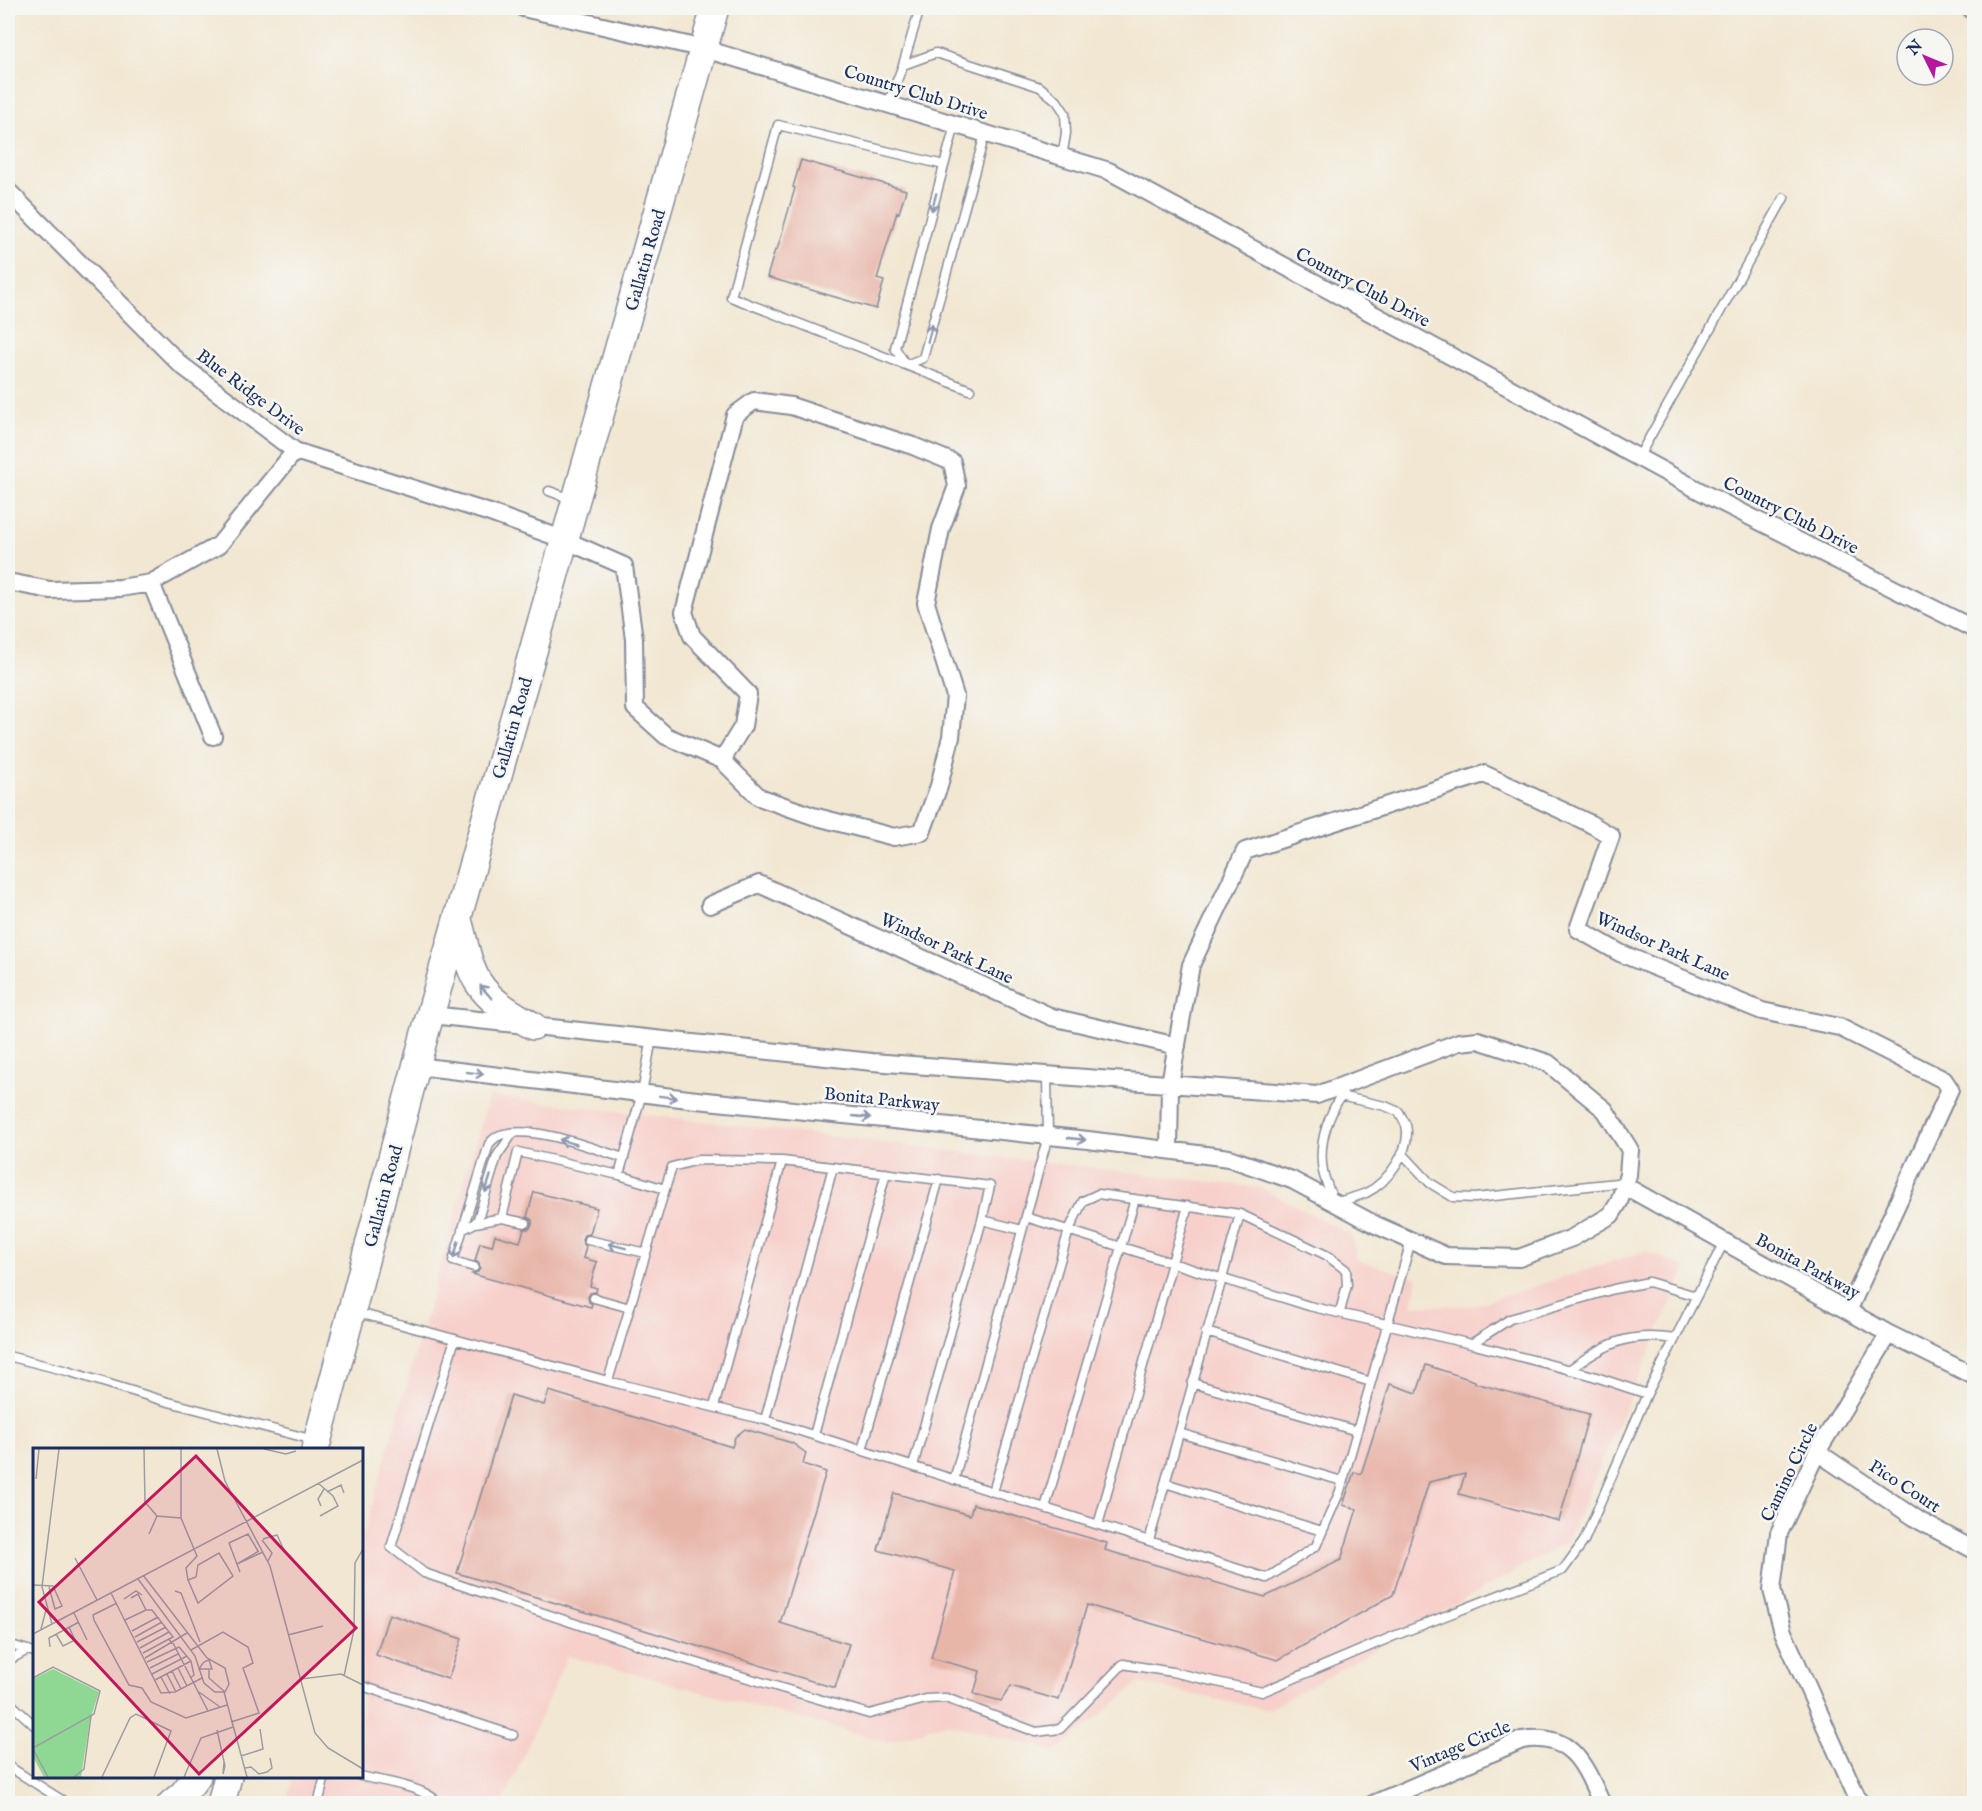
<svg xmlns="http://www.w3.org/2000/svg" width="1982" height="1811" viewBox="0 0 1982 1811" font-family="'IM FELL English',serif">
	<rect width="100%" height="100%" fill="#f6f6f2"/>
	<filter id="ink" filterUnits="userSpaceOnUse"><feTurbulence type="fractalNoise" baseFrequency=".0167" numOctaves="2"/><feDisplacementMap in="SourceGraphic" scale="12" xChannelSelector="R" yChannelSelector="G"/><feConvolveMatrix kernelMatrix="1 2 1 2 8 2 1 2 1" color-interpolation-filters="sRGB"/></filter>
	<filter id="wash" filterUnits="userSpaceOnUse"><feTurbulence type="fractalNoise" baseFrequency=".008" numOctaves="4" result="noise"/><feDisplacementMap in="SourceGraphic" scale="24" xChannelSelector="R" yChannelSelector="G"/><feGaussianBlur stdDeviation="1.35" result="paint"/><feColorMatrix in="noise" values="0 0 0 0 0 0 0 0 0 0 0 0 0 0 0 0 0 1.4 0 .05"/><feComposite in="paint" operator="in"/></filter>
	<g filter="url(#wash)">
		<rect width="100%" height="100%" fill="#f2e7d2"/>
		<path fill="#f7d0cb" d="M489 1096 1261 1188 1351 1235 1358 1261 1418 1278 1412 1305 1472 1306 1646 1251 1686 1268 1567 1542 1267 1710 1139 1683 1056 1752 945 1723 888 1742 567 1656 503 1803 286 1804 293 1777 362 1776V1540Z"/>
		<g id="blocks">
			<path fill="#e8b5a9" d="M801 160 906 190 899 213 897 212 877 279 884 281 876 309 767 277 775 250H777L795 188 793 187Z
				M534 1192 597 1208 590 1234 584 1235 582 1239 583 1244 586 1246 583 1258 597 1262 590 1286 597 1288 596 1292 590 1293 588 1297 589 1302 592 1304 591 1307 472 1274 478 1272 480 1268 479 1263 475 1261 480 1243 492 1246 495 1235 520 1242 524 1229H529L532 1225V1220L527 1217Z
				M1426 1365 1475 1381V1383L1589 1414 1559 1521 1459 1494 1465 1474 1429 1482 1393 1595 1278 1660 1087 1605 1059 1700 1011 1686 1001 1701 974 1694 980 1671 931 1658 955 1571 878 1550 894 1493 970 1515 973 1504 1107 1543 1105 1550 1265 1597 1341 1560 1357 1509 1343 1505 1354 1472 1361 1474 1390 1384 1417 1393Z
				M549 1391 732 1447 735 1437 745 1429 792 1443 806 1453 803 1464 826 1472 780 1623 849 1644 835 1688 457 1573 511 1395 544 1405Z
				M389 1614 462 1639 448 1679 376 1655Z"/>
		</g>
	</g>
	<g filter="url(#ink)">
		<use href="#blocks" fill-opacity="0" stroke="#868b98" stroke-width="1.5"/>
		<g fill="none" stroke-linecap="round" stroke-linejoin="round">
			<g stroke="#868b98" stroke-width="11">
				<path id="lane" d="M903 65 920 8
					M888 104 903 65 936 53 1040 87 1057 101 1065 113 1066 133 1062 157
					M955 125 895 348 906 365 923 358 985 134
					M944 165 778 125 731 297 970 390
					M1638 458 1784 198
					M549 491 571 499
					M1340 1096 1385 1106 1399 1112C1401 1116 1404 1121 1406 1125 1412 1150 1387 1183 1366 1193 1356 1197 1345 1200 1334 1203 1331 1193 1325 1182 1323 1171 1317 1139 1331 1112 1346 1085
					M1402 1153 1430 1183 1453 1197 1475 1198 1626 1182
					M619 1175 642 1093 652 1038
					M1026 1217 1309 1306 1471 1344 1590 1375 1647 1394
					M502 1218 518 1152 619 1175 665 1189 672 1167 698 1160 782 1161 990 1186 982 1220 1022 1230
					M475 1223 502 1218 526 1223
					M462 1230 475 1223 478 1219 497 1156 513 1133
					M588 1240 646 1253
					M474 1267 453 1261 489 1144C493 1139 498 1135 504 1134 537 1126 591 1148 624 1158
					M594 1298 630 1308
					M355 1312 608 1381 765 1420 1267 1578 1316 1546 1340 1491 1411 1241
					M1206 1332 1371 1382
					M455 1339 391 1547 424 1573 657 1651 869 1714 926 1699 946 1698 1036 1732 1060 1729 1123 1664 1172 1672 1262 1692 1394 1636 1563 1570 1584 1541 1647 1394 1724 1242
					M1471 1344 1510 1319 1614 1289 1649 1282 1696 1296
					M8 1356 67 1371 161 1400 314 1440
					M1569 1370C1607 1343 1627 1332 1675 1339
					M608 1381 665 1189
					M1192 1383 1357 1431
					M714 1407 782 1161
					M765 1420 833 1167
					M1179 1433 1342 1481
					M814 1435 886 1173
					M862 1450 939 1179
					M913 1466 982 1220
					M954 1480 1048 1136 1047 1075
					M1165 1483 1322 1531
					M993 1492 1069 1230 1083 1201 1098 1194 1240 1214 1326 1255 1346 1270 1347 1285 1340 1312
					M1045 1508 1135 1199
					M1098 1525 1188 1206
					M1149 1541 1240 1214
					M8 1644 34 1652
					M8 1665 11 1659 28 1650
					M362 1686 513 1735
					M8 1701 34 1725
					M8 1766 68 1804
					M360 1776C380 1781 428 1787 439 1804
					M318 1804 325 1776"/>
			</g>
			<g stroke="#868b98" stroke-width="20">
				<path id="street" d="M523 8 705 49 1109 171 1711 497 1974 629
					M1970 8 1974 12
					M8 191 180 364 295 451 490 513 565 540 624 566 634 639 635 708 666 736 722 760 743 726 748 694 692 636 684 612 735 415 754 401 791 406 913 446 952 462 957 486 941 529 926 603 955 696 951 737 939 786 922 832 894 837 813 816 759 797 722 760
					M8 582 50 590 120 588 151 583 219 545 295 451
					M151 583 213 736
					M710 905 759 884 1052 1017 1177 1046
					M417 1066 697 1100 1088 1140 1229 1158 1292 1180 1376 1225 1446 1256 1519 1258 1572 1238 1611 1215 1619 1202 1628 1175 1630 1150 1605 1110 1548 1063 1478 1040 1459 1042 1317 1095 872 1062 431 1015
					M1169 1150 1170 1084 1191 965 1245 851 1484 774 1589 823 1611 836 1578 929 1620 953 1762 1011 1839 1027 1944 1080 1950 1089 1848 1311
					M1625 1186 1889 1334 1974 1376
					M1817 1452 1920 1521 1974 1550
					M1373 1804 1522 1740C1573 1732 1584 1765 1602 1804
					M1860 1804 1783 1632 1772 1590 1779 1533 1817 1452 1889 1334"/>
			</g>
			<g stroke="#868b98" stroke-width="30">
				<path id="primary" d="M458 920C464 939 467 965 478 982 491 1003 513 1014 533 1026
					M315 1450 425 1033 715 8
					M171 1804 183 1794 197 1776
					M221 1804 228 1776"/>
			</g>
			<use href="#lane" stroke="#fff" stroke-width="8"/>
			<use href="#street" stroke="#fff" stroke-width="16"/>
			<use href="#primary" stroke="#fff" stroke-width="27"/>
		</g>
		<defs><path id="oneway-shaft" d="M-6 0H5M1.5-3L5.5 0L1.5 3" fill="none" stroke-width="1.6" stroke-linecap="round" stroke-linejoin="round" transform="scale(1.5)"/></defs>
		<g stroke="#8d97ae">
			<use href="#oneway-shaft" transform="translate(934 202) rotate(105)"/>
			<use href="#oneway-shaft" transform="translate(930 333) rotate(-75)"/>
			<use href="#oneway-shaft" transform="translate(486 992) rotate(-131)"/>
			<use href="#oneway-shaft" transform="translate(475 1073) rotate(7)"/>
			<use href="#oneway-shaft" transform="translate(668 1097) rotate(7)"/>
			<use href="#oneway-shaft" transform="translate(862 1117) rotate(6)"/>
			<use href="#oneway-shaft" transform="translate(1077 1139) rotate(6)"/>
			<use href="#oneway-shaft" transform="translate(568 1142) rotate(-164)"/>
			<use href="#oneway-shaft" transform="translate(488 1184) rotate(107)"/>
			<use href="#oneway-shaft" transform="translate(617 1246) rotate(-166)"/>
			<use href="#oneway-shaft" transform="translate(456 1250) rotate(106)"/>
		</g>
	</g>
	<g text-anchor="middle" stroke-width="5" stroke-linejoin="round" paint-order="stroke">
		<g font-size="18" fill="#1b2f5e" stroke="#f6f6f2">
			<text transform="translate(916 92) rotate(17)" y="6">Country Club Drive</text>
			<text transform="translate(645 260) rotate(-74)" y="6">Gallatin Road</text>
			<text transform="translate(1363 287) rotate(28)" y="6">Country Club Drive</text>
			<text transform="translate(251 392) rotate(37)" y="6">Blue Ridge Drive</text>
			<text transform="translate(1791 515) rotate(27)" y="6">Country Club Drive</text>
			<text transform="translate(512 728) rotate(-74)" y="6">Gallatin Road</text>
			<text transform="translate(1663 946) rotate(24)" y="6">Windsor Park Lane</text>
			<text transform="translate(947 948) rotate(25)" y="6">Windsor Park Lane</text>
			<text transform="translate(882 1099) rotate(6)" y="6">Bonita Parkway</text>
			<text transform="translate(383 1196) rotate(-75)" y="6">Gallatin Road</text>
			<text transform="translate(1808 1266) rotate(29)" y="6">Bonita Parkway</text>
			<text transform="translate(1789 1472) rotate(-64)" y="6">Camino Circle</text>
			<text transform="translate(1905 1486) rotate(33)" y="6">Pico Court</text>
			<text transform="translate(1460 1746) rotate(-23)" y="6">Vintage Circle</text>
		</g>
	</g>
	<g transform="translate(33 1448)">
		<rect width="330" height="330" fill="#f2e7d2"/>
		<path d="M20 221 66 244 57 272 48 329H11L0 309V231Z" fill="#8ed894"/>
		<path fill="none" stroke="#9c9da4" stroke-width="1.5" d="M111 1 112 54 124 68 148 70M148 1V70L164 108 153 120 155 132 163 129 165 117 186 105 200 128 165 155 155 132M184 1 192 33 237 118 282 285 295 300 330 321M231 1 253 6 263 3M3 31 6 1M285 35 300 48 305 58 287 68M294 44 308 37 311 45M288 58 285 51 291 41M116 86 124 68M230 91 244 87 251 102M229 92 239 105 235 113M226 103 204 116 230 104M42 110 64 152M207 124 196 95 215 86 225 103M105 131 162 208 171 235 182 244H192L196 236 192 220 174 210 110 127M0 137 20 138 29 158 22 161 16 139M142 143 148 145 167 194M78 145 128 245 142 244 169 230M98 150 105 146 113 162H119L140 189 136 191 139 196M91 151 103 143 109 147M84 155 60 167 61 172 96 237 109 240 118 254 153 270 194 257M41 165 54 192M92 172 113 162M19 176 9 139 26 1M8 181 13 162M99 183 125 169M0 186 330 12M23 186 30 198 42 192 36 179M255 187 290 178M102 189 129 174M104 194 133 179M140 195 175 263M17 199 16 190 46 174M107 200 136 184M158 202 190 184 215 199 220 215 210 220 226 265 198 274M110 205 136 191M112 210 154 185M176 212 179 221H166L170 215 173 213 176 212H177M114 214 146 199 158 213 161 227 157 230M117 220 145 206M145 220 154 238M176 222V230L192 244M139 223 148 241M119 226 154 208M134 226 143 244M311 228 321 182 322 115 330 101M128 229 137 246M0 230 20 219 67 243 61 266 0 300M268 231 308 226 330 237M122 232 158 213M166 244 187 259M191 244 214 329M184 282 192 318 190 326 191 314M0 301 15 329M208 308 230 301 227 281M212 320 218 319 226 326 234 324 239 320 237 310M41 329 51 321 58 268M69 329 97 270 103 266 138 283 121 329M151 329 168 290 200 279"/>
		<path fill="#c2185b" fill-opacity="0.15" stroke="#c2185b" stroke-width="3" d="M163 8 323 180 166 326 6 154Z"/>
		<rect width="330" height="330" fill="none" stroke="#1b2f5e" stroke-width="3"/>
	</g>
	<rect width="1982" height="1811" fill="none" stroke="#f6f6f2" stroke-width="30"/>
	<g transform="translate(1925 57) rotate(313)"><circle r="28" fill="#f6f6f2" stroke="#9ea6b7" stroke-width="1.5"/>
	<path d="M0-4.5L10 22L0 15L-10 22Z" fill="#b5179e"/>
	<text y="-9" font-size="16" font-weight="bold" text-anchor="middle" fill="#1b2f5e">N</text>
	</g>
</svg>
